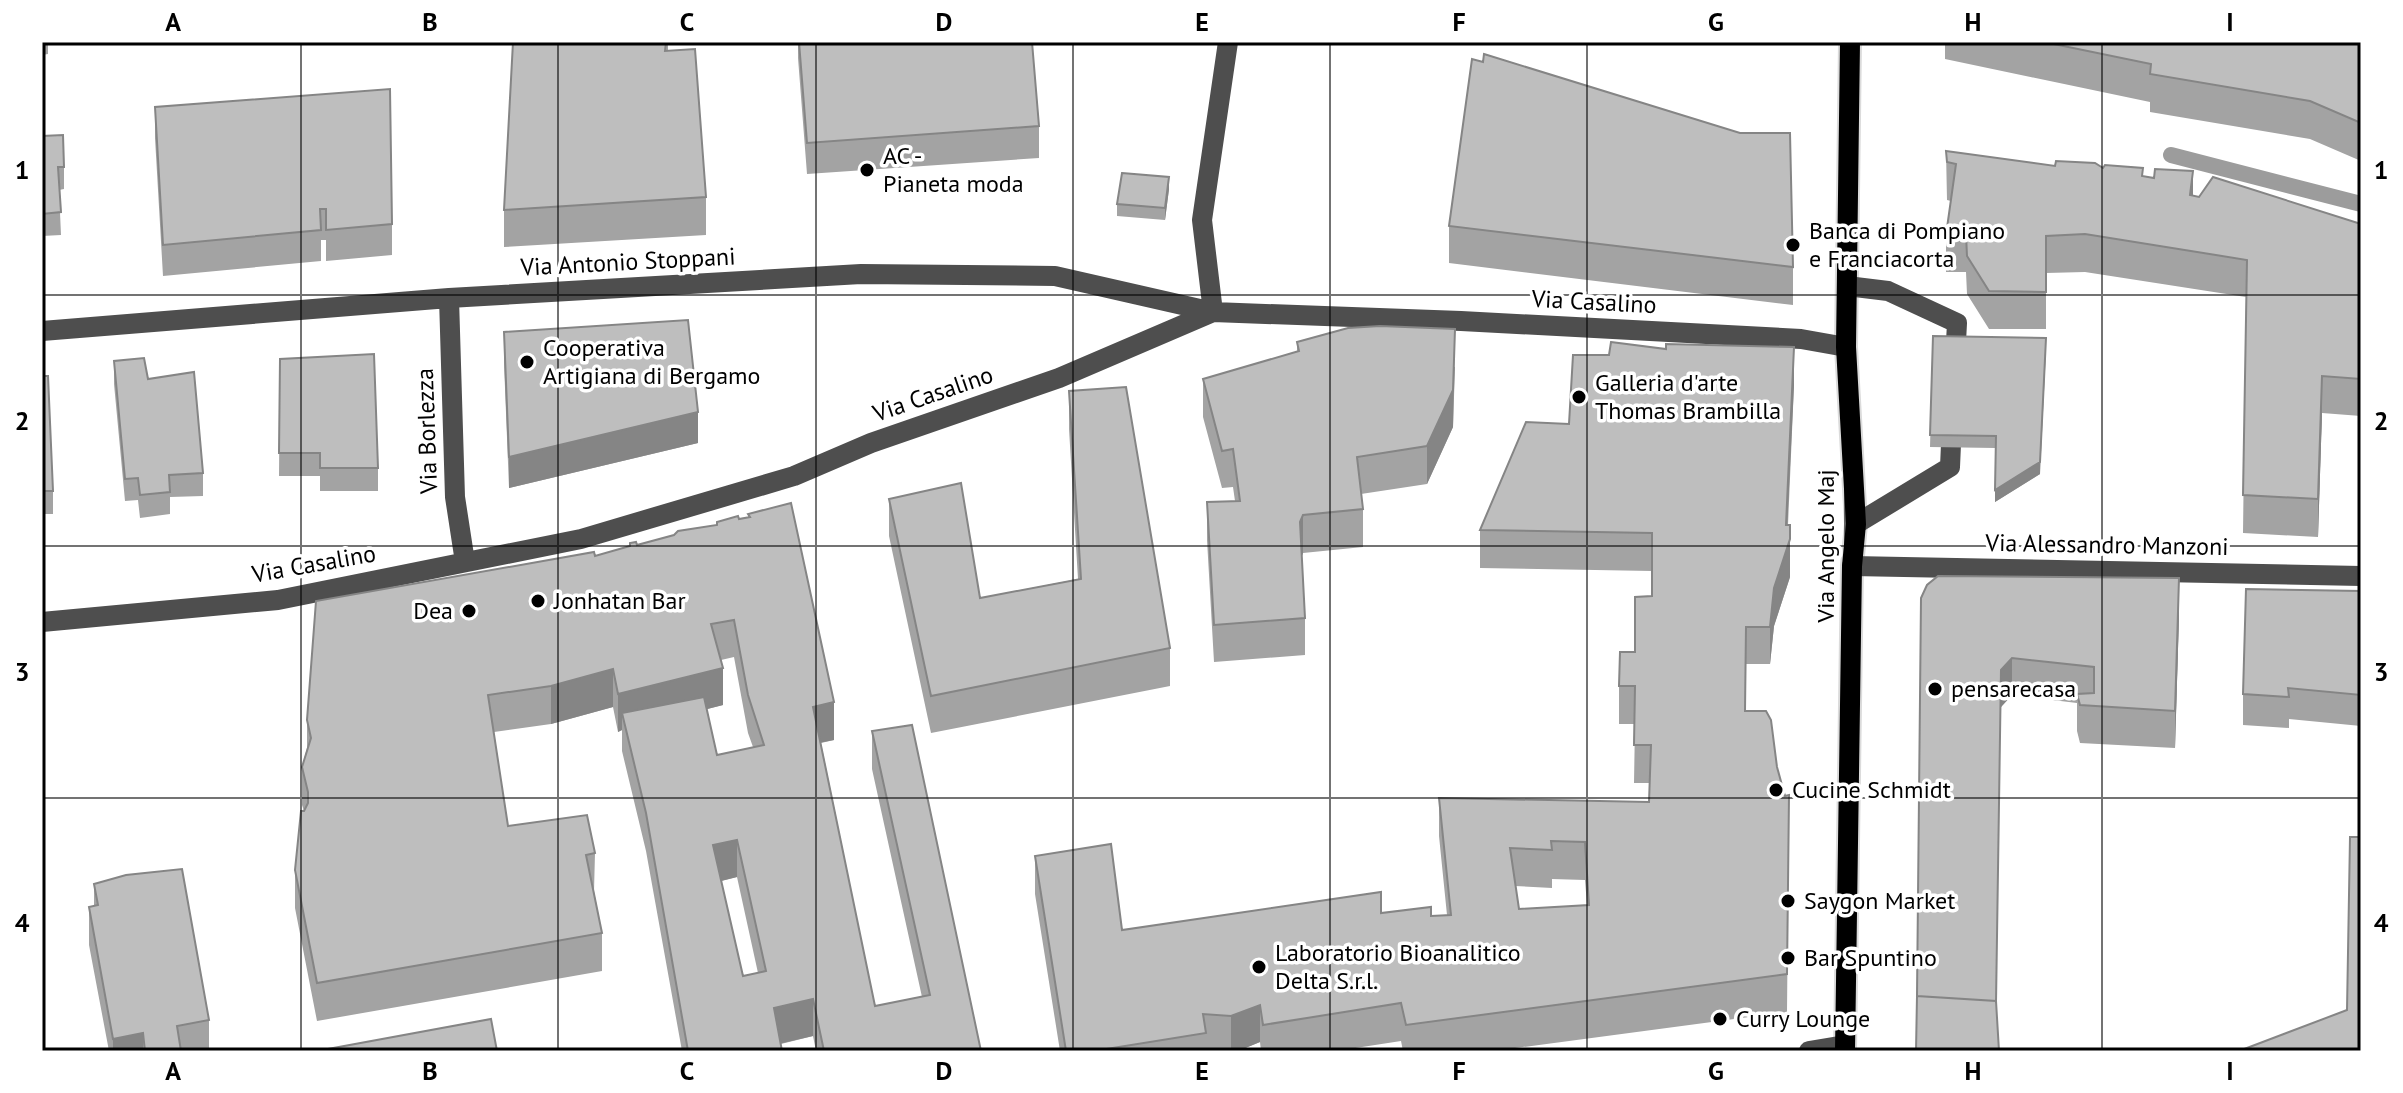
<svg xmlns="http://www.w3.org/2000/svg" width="2403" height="1093" viewBox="0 0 2403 1093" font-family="'PT Sans',sans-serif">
	<rect width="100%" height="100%" fill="#fff"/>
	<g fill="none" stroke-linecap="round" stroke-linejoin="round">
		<path stroke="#9c9c9c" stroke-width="16" d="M2171 155 2361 204"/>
		<g stroke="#dbdbdb" stroke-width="24">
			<path id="major" d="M1845 1051 1852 566 1856 524 1846 347 1850 42"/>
		</g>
		<path stroke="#4e4e4e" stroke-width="20" d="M1847 286 1888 291 1957 323 1955 361
			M449 298 455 497 465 562
			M1213 312 1202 220 1228 42
			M42 331 449 298 861 274 1055 276 1213 312
			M1856 524 1950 467 1952 421
			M1852 566 2361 576
			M42 622 278 600 581 539 794 476 871 443 1059 378 1213 312 1461 321 1801 339 1846 347
			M1809 1051 1845 1045"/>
		<use href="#major" stroke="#000" stroke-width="20"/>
	</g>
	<path fill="#a3a3a3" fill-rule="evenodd" d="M42 42H48V54L42 55Z
		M513 42H668V51L706 197V235L504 247V210Z
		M798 42H1032L1039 126V158L807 174 798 58Z
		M1945 42H2361V161L2310 139 2150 112V102L1945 59Z
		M155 107 392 224V255L326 261V240H321V261L163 276 155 138Z
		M1740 133 1793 267V305L1449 263V226Z
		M42 136 64 167V189L59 190 61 235 42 236Z
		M1946 151 2055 166 2103 168 2143 176 2193 196 2361 224V416L2322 413 2318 537 2243 533 2246 297 2085 272 2046 273V329H1989L1967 294 1966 272H1946V235L1951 201 1947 200Z
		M1169 189 1165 220 1117 216V204Z
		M504 332 698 443 509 488 504 363Z
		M1933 336 2040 474 1995 502V448L1930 447Z
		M1297 342 1455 367 1453 427 1427 484 1361 494 1363 509V547L1303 553 1302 556 1305 618V655L1214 662 1207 540V502L1235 501 1233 487 1222 488 1203 417V379L1297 352Z
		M280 359 378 468V491H320V476H279Z
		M114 361 148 379 203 473V496L170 497V514L140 518 138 500 125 501 114 384Z
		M42 376 53 491V514H42Z
		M1794 385 1788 525 1790 577 1774 626 1770 664H1746V711L1777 767 1785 796 1789 795 1787 1012 1493 1051H1403L1401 1041 1336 1051H1261L1260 1042 1238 1051H1060L1035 894V856L1122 930 1381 913 1431 916 1447 915 1439 836V798L1649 802 1650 783H1634L1635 724H1619V686L1635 652 1652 596V571L1480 568V530L1569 424ZM1552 879 1585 880 1587 905 1519 909 1515 886 1552 888Z
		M1069 391 1170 648V686L931 733 889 536V499L980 598 1078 579 1069 429Z
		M748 514 834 740 821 743 875 1006 922 997 872 769V731L981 1051H816L813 1036 781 1044 782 1051H682L646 851 622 751V730L618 732 613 707 551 724 494 732 508 826 595 853 594 891 602 933V971L317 1021 295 908V870L304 811 302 805V767L307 748V720L595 556 748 517ZM734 657 748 733 753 747 717 755 707 709 723 705 721 660ZM737 877 758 973 743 976 721 881Z
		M2361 591V726L2289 719V728L2243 725V694Z
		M1921 598 2179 616 2175 748 2080 743 2077 731V703L2012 695 2001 707Z
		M94 884 209 1020V1051H109L89 945V907L94 906Z"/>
	<path fill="#858585" d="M2193 171V208L2190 195Z
		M1169 177V189L1165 220V208Z
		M1455 329 1453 427 1427 484V446Z
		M1794 347V385L1786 550 1790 539V577L1774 626 1770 664V627L1774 588 1786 525Z
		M2046 350 2040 474 1995 502V490Z
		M2322 376V413L2318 537V499Z
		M698 412V443L509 488V457Z
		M1303 515V553L1300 560V522Z
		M2179 578V616L2175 748V711Z
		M2012 658V695L2001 707V670Z
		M723 668V705L626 730 622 713V730L618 732V694Z
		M613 669V707L551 724V686Z
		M834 702V740L813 744V707Z
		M737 840V877L713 883V845Z
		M813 999V1036L774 1045V1008Z
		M1260 1005V1042L1238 1051H1231V1016Z
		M143 1033V1051H113V1039Z"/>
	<path fill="#bebebe" stroke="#858585" stroke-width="2" fill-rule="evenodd" d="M513 42H666L665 51 695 49 706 197 504 210Z
		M799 42H1032L1039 126 807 143Z
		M2044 42H2361V123L2310 101 2150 74 2151 64Z
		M1484 54 1740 133H1790L1793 267 1449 226 1472 59 1483 62Z
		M390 89 392 224 326 230V209H320L321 230 163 245 155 107Z
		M63 135 64 167H58L61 212 42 214V136Z
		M1946 151 2055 166 2056 161 2095 163 2103 168 2105 165 2143 168 2142 176 2154 178 2155 169 2193 171 2190 195 2199 197 2213 177 2361 224V379L2322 376 2318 499 2243 495 2247 260 2085 234 2046 236V292L1989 291 1967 256 1966 234 1946 235 1956 164 1947 162Z
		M1122 173 1169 177 1165 208 1117 204Z
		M688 320 698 412 509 457 504 332Z
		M1380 326 1455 329 1453 390 1427 446 1357 457 1363 509 1303 515 1300 522 1305 618 1214 625 1207 502 1240 501 1233 449 1222 451 1203 379 1299 351 1297 342 1348 328Z
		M1933 336 2046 338 2040 462 1995 490 1996 436 1930 435Z
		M1611 342 1666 349V344L1794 347 1786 525H1790V539L1774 588 1770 627H1746L1745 711H1766L1771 720 1777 767 1785 796 1789 795 1787 974 1406 1025 1401 1003 1263 1025 1260 1005 1231 1016 1203 1014 1206 1033 1094 1051H1066L1035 856 1111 844 1122 930 1381 892V913L1431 907V916L1451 915 1439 798 1649 802 1651 745H1634L1635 686H1619L1620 652H1635V597L1652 596V533L1480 530 1526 422 1569 424 1573 355H1609ZM1551 841 1585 842 1589 905 1519 909 1510 848 1552 850Z
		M374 354 378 468H320V453H279L280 359Z
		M144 358 148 379 194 372 203 473 169 475 170 492 140 495 138 478 125 479 114 361Z
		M42 376H48L53 491H42Z
		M1126 387 1170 648 931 696 889 499 961 483 980 598 1081 579 1069 391Z
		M791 503 834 702 813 707 875 1006 930 995 872 731 912 725 981 1051H824L813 999 774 1008 782 1051H688L646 813 622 713 704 697 717 755 764 745 748 695 734 620 711 624 723 668 618 694 613 669 551 686 488 695 508 826 587 815 595 853 586 855 602 933 317 983 295 870 301 811H304L308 803V792L302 767 311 738 307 720 316 601 594 552 595 556 630 546V543L636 542 637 545 674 535 678 531 717 525V522L738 516 739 519 750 517 748 514ZM737 840 766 971 743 976 713 845Z
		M1938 576 2179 578 2175 711 2080 705 2077 694 2094 693V667L2012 658 2001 670 1996 1003V1001L1917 996 1921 598 1927 585Z
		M2246 589 2361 591V695L2288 688 2289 697 2243 694Z
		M2350 837H2361V1051H2239L2347 1010Z
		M182 869 209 1020 177 1026 181 1051H145L143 1033 113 1039 89 907 98 905 94 884 126 875Z
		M1917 996 1996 1001 1999 1051H1916Z
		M491 1019 497 1051H317Z"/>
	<path fill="none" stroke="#000" stroke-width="2" stroke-opacity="0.55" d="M301 42V1051M558 42V1051M816 42V1051M1073 42V1051M1330 42V1051M1587 42V1051M1845 42V1051M2102 42V1051M42 295H2361M42 546H2361M42 798H2361"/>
	<g fill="#000" stroke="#fff" stroke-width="3">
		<circle cx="867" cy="170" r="8"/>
		<circle cx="1793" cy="245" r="8"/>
		<circle cx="527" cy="362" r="8"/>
		<circle cx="1579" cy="397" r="8"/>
		<circle cx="538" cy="601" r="8"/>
		<circle cx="469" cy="611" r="8"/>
		<circle cx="1935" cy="689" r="8"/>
		<circle cx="1776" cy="790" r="8"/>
		<circle cx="1788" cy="901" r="8"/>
		<circle cx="1788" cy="958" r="8"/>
		<circle cx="1259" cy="967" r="8"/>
		<circle cx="1720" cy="1019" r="8"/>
	</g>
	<g text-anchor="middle" stroke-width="7" stroke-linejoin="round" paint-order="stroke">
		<g font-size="24" fill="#000" stroke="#fff" text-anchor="start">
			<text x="883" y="164">AC -<tspan x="883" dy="28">Pianeta moda</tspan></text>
			<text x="1809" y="239">Banca di Pompiano<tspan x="1809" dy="28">e Franciacorta</tspan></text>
			<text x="543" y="356">Cooperativa<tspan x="543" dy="28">Artigiana di Bergamo</tspan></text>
			<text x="1595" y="391">Galleria d'arte<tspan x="1595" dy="28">Thomas Brambilla</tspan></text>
			<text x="554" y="609">Jonhatan Bar</text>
			<text x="453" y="619" text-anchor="end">Dea</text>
			<text x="1951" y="697">pensarecasa</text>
			<text x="1792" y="798">Cucine Schmidt</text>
			<text x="1804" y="909">Saygon Market</text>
			<text x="1275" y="961">Laboratorio Bioanalitico<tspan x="1275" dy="28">Delta S.r.l.</tspan></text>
			<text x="1804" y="966">Bar Spuntino</text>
			<text x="1736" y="1027">Curry Lounge</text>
		</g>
		<g font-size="24" fill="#000" stroke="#fff">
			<text transform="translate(628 262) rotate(-3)" y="8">Via Antonio Stoppani</text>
			<text transform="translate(1594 302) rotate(3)" y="8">Via Casalino</text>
			<text transform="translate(933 394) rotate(-19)" y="8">Via Casalino</text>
			<text transform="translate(427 431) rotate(-92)" y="8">Via Borlezza</text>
			<text transform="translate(2107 545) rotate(1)" y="8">Via Alessandro Manzoni</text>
			<text transform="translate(1826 546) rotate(-90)" y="8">Via Angelo Maj</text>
			<text transform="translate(314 564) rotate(-10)" y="8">Via Casalino</text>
		</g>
	</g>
	<rect width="2403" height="1093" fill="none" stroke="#ffffff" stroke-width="88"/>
	<rect x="44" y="44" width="2315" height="1005" fill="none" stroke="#000" stroke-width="3"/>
	<g font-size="26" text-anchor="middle" font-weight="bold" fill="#000">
		<text x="173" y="31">A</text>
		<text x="430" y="31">B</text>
		<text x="687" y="31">C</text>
		<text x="944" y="31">D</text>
		<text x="1202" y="31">E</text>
		<text x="1459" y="31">F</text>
		<text x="1716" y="31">G</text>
		<text x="1973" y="31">H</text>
		<text x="2230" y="31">I</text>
		<text x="22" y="179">1</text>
		<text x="2381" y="179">1</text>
		<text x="22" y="430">2</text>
		<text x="2381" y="430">2</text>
		<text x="22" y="681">3</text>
		<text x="2381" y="681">3</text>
		<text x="22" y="932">4</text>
		<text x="2381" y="932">4</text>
		<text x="173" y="1080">A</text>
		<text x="430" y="1080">B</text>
		<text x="687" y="1080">C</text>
		<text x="944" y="1080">D</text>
		<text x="1202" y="1080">E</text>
		<text x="1459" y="1080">F</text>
		<text x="1716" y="1080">G</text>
		<text x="1973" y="1080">H</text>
		<text x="2230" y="1080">I</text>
	</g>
</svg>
